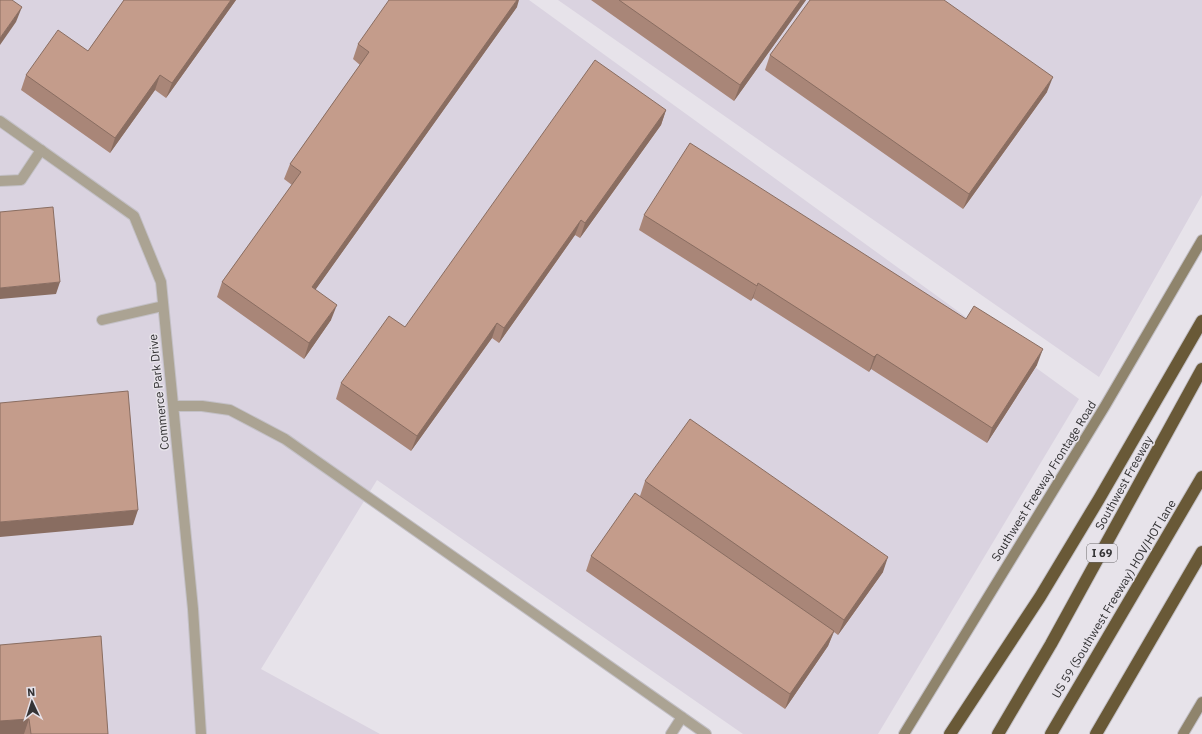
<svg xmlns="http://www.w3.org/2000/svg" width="1202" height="734" viewBox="0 0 1202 734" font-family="'IBM Plex Sans',sans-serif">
	<rect width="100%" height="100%" fill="#e7e3ea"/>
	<path fill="#dad3e0" d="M0 0H529L1079 399 878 734H743L377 480 261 669 380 734H0Z
		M558 0H1202V195L1099 377Z"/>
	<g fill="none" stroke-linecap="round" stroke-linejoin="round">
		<g stroke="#c3c0c6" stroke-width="12">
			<path id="lane" d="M0 181 21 180 41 150
				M174 406H202L230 410 285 439 706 734
				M671 734 682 717"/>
		</g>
		<g stroke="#c3c0c6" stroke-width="12">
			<path id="street" d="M0 121 134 216 161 282 193 609 201 734
				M102 320 163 306"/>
		</g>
		<g stroke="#c3c0c6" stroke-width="12">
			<path id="secondary" d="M904 734 1105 406 1202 240
				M1183 734 1202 702"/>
		</g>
		<g stroke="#c3c0c6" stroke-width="14">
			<path id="highway" d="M950 734 1040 597 1099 499 1202 321
				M998 734 1051 644 1202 369
				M1051 734 1202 477
				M1096 734 1202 552"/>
		</g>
		<use href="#lane" stroke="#aba393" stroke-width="10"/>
		<use href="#street" stroke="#aba393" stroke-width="10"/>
		<use href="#secondary" stroke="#8f846c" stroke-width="10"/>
		<use href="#highway" stroke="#695937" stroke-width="12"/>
	</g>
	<path fill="#a98678" d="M124 0H236L166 98 155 90 110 153 21 90 26 75 88 51Z
		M591 0H806L734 101Z
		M517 7 315 290 331 320 304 359 217 297 222 282 292 185 284 179 290 164 360 65 353 59 358 44Z
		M770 55 1047 92 963 209 765 70Z
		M666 110 661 125 580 238 575 235 499 343 492 338 411 451 336 399 341 383 405 327Z
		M644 215 1037 365 987 443 871 369 869 372 753 298 751 301 639 230Z
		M645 481 883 572 838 635 834 632 828 646 785 709 586 571 591 556 640 496Z
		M0 645 108 734H0Z"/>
	<path fill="#896d61" d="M231 0H236L166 98 172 83Z
		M517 0H519L517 7 306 303 312 287Z
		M801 0H806L734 101 740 85Z
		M22 7 16 22 0 45V38Z
		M160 75 155 90 110 153 115 138Z
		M1053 77 1047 92 963 209 969 194Z
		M666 110 661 125 580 238 585 223Z
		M581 220 575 235 499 343 504 328Z
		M60 282 56 294 0 299V288Z
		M758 283 753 298 751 301 757 286Z
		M337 305 331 320 304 359 309 343Z
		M497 323 492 338 411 451 417 436Z
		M1043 349 1037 365 987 443 992 428Z
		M877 354 871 369 869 372 874 357Z
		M138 510 133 525 0 537V522Z
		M888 557 883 572 838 635 844 620Z
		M834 631 828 646 785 709 790 694Z
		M29 719 24 734H0V721Z"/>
	<path fill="#c49c8b" stroke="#896d61" d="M0 0H12L22 7 0 38Z
		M124 0H231L172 83 160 75 115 138 26 75 58 30 88 51Z
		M389 0H517L312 287 337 305 309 343 222 282 301 172 290 164 369 52 358 44Z
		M619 0H801L740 85Z
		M810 0H944L1053 77 969 194 770 55Z
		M595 60 666 110 585 223 581 220 504 328 497 323 417 436 341 383 389 316 405 327Z
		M690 143 966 319 974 306 1043 349 992 428 877 354 874 357 758 283 757 286 644 215Z
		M53 207 60 282 0 288V212Z
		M128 391 138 510 0 522V403Z
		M690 419 888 557 844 620 645 481Z
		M635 493 834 631 790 694 591 556Z
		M101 636 108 734H31L29 719 0 721V645Z"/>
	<g text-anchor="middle" stroke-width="3" stroke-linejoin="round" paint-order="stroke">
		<rect fill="#e7e3ea" stroke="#6a686b" stroke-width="1" x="1087" y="544" width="30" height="18" rx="3"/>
		<g font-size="11" font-weight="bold" fill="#343335">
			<text x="1102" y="557">I 69</text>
		</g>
		<g font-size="12" fill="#343335" stroke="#e7e3ea">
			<text transform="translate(159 392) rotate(-96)" y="4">Commerce Park Drive</text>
			<text transform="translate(1044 481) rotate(-58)" y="4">Southwest Freeway Frontage Road</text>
			<text transform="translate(1124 483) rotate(-61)" y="4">Southwest Freeway</text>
			<text transform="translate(1114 599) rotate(-59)" y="4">US 59 (Southwest Freeway) HOV/HOT lane</text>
		</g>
	</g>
	<g transform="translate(32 702) rotate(356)" stroke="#e7e3ea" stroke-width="3" paint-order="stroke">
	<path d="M0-3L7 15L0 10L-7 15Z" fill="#343335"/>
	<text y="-6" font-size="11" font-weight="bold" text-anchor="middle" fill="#343335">N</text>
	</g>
</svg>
